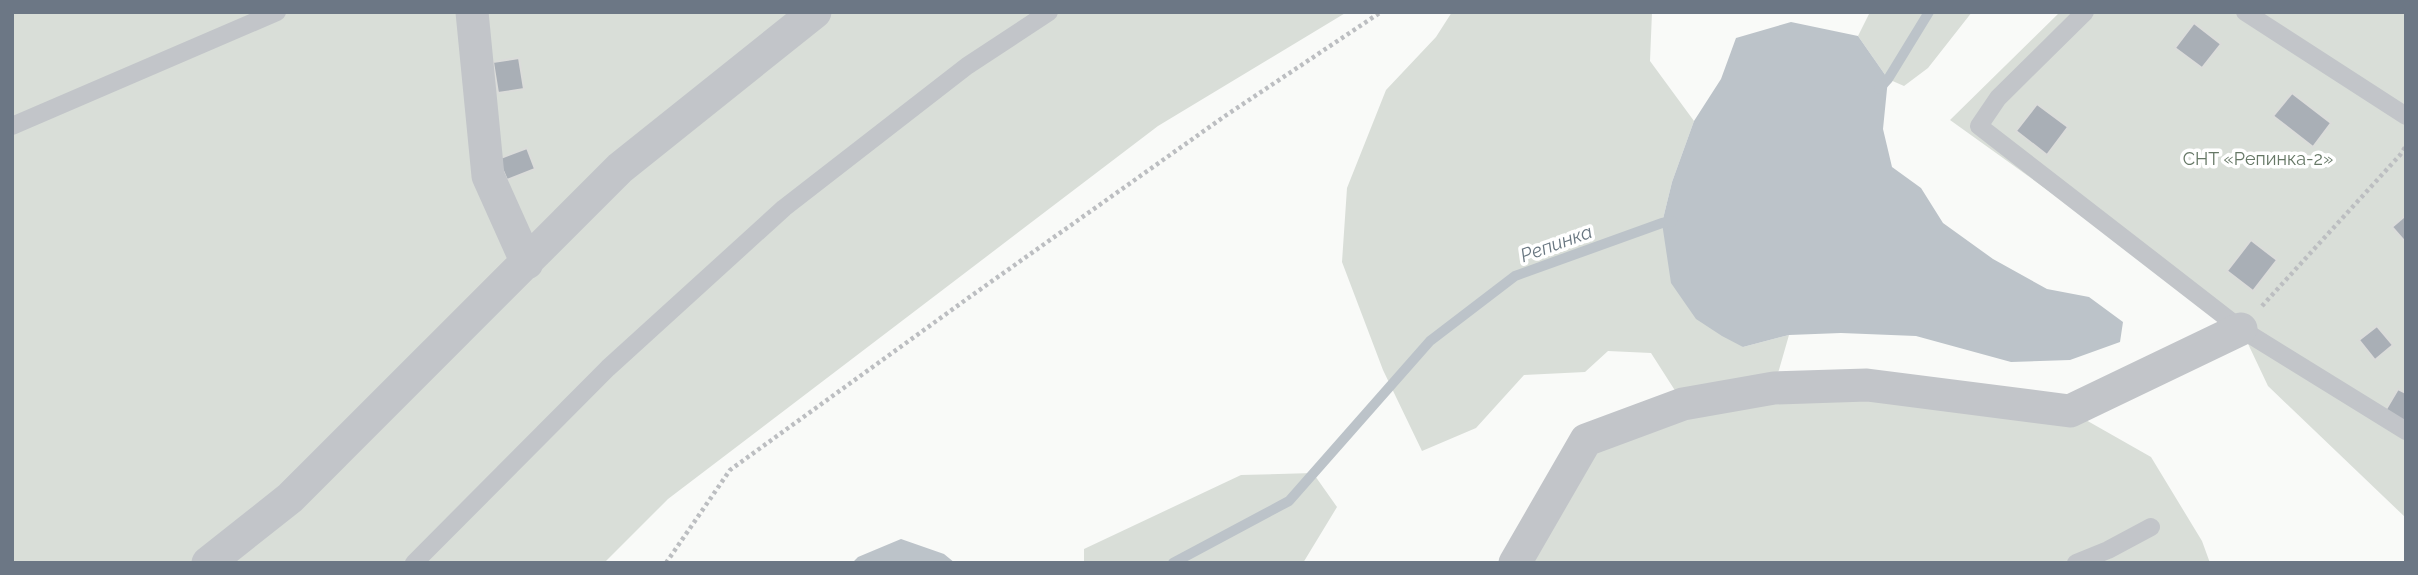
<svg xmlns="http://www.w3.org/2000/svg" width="2418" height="575" viewBox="0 0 2418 575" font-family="Raleway,sans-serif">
	<rect width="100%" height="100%" fill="#f9faf8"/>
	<path fill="#d9ded8" d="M12 12H1347L1158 126 668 499 604 563H12Z
		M1452 12H1652L1650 61 1694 121 1672 182 1662 223 1743 347 1789 335 1774 387 2070 411 2151 457 2202 541 2210 563H1515L1586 440 1683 403 1651 353 1608 351 1585 372 1524 375 1476 428 1422 451 1383 370 1342 262 1347 188 1386 90 1436 37Z
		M1870 12H1972L1928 68 1904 86 1888 79 1858 36Z
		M2060 12H2406V518L2268 386 2241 329 1950 120Z
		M1313 473 1337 507 1303 563H1084V549L1241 475Z"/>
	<path fill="#bcc3c9" d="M1791 22 1858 36 1888 79 1883 129 1892 167 1921 188 1943 223 1993 259 2047 289 2089 297 2123 322 2120 342 2070 360 2011 362 1916 336 1841 333 1789 335 1743 347 1722 336 1696 319 1671 283 1662 223 1672 182 1694 121 1721 79 1736 38Z
		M901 539 944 554 955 563H852L858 557Z"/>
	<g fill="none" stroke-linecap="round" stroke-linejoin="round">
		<path stroke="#bcc3c9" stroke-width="10" d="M1879 89 1888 79 1929 12
			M1173 563 1289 501 1430 341 1515 276 1662 223 1673 221"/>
	</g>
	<path fill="#a9afb6" stroke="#dbdcda" stroke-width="2" d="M2194 23 2221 44 2202 68 2175 48Z
		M519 58 524 89 498 93 493 62Z
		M2292 93 2331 123 2313 147 2273 116Z
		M2037 104 2068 127 2047 155 2016 131Z
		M527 148 535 169 507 180 498 159Z
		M2406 215V243L2392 227Z
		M2251 240 2277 260 2253 291 2227 271Z
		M2377 326 2393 345 2375 360 2359 340Z
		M2398 389 2406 393V424L2385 411Z"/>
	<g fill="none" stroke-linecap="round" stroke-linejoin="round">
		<path stroke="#bcbec1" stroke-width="4.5" stroke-dasharray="3.5 3.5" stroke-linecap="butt" d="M2262 306 2400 155 2406 146
			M666 563 730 470 971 296 1225 116 1381 12"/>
		<path stroke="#c2c5c9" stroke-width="18" d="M2085 12 1998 98 1979 126 2241 329 2406 431
			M2245 12 2406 116
			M12 126 277 12
			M414 563 608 368 784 208 967 66 1049 12
			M2076 563 2108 550 2151 527"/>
		<path stroke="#c2c5c9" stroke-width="33" d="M472 12 488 176 527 263
			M208 563 290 498 620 168 815 12
			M1515 563 1586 440 1683 404 1774 388 1867 385 2070 411 2241 329"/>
	</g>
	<g text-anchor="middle" stroke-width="7" stroke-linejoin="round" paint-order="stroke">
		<g font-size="18" fill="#667866" stroke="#fff">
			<text x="2258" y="165">СНТ «Репинка-2»</text>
		</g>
		<g font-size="19" font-style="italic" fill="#687680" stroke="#fff">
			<text transform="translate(1556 243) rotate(-20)" y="7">Репинка</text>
		</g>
	</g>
	<rect width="2418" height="575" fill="none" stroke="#6c7785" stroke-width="28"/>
</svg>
